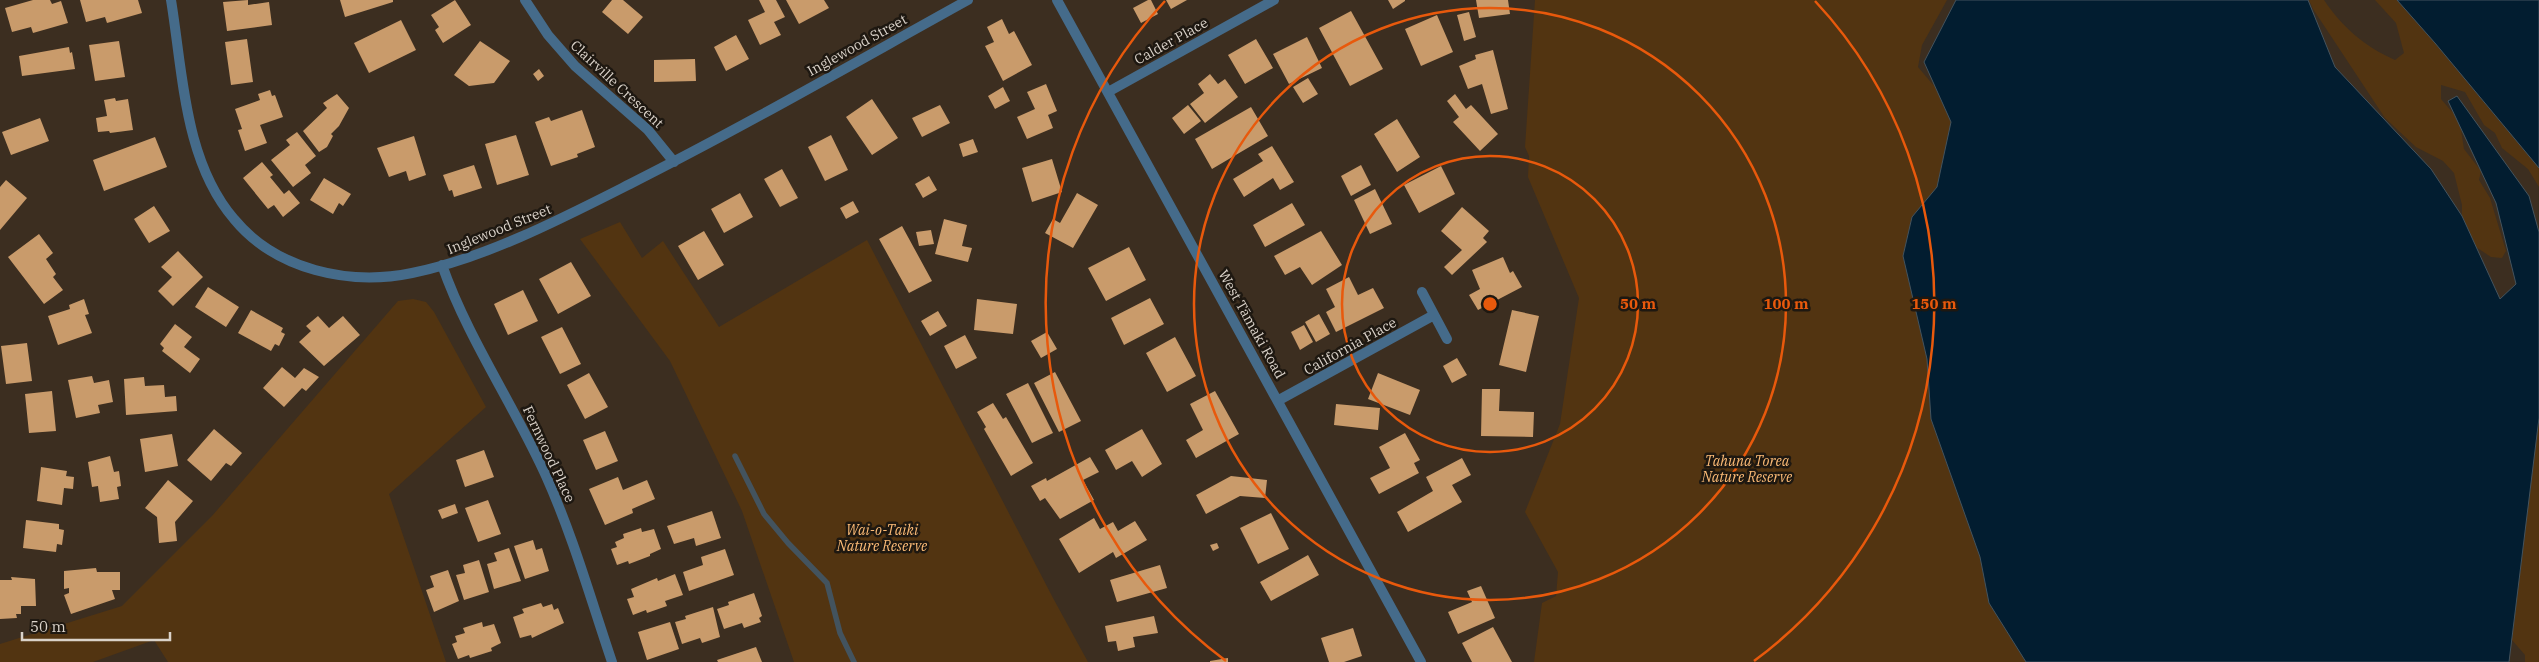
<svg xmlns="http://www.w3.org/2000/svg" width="2539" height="662" viewBox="0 0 2539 662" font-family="'IBM Plex Serif',serif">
	<rect width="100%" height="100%" fill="#3c2e20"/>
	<path fill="#523411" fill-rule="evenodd" d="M1535 0H1947L1922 45 1918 67 1934 86 1924 62 1956 0H2308L2335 67 2431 169 2462 216V205L2454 173 2443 161 2416 147 2385 118 2313 9 2309 0H2324C2343 28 2364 46 2395 60L2404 53 2396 23 2375 0H2409L2539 157V187L2528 169 2502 148 2495 133 2484 125 2465 92 2441 85V99L2453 113 2448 101 2457 96 2529 196 2539 231V662H2525V655L2512 640 2509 662H1534L1542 603 1556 596 1558 572 1525 512 1560 424 1579 298 1528 177 1529 156 1525 147ZM2461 130 2496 203 2516 284 2500 299 2476 247 2491 257 2502 258 2506 251 2490 198 2479 180 2481 171 2464 149Z
		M620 222 642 258 663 241 719 327 867 240 1053 598 1088 662H794L742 511 670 361 580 239Z
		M413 299 426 302 434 312 486 407 389 494 446 662H168L154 640 93 662H0V644L122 606 212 516 398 301Z"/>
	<path fill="#021d30" stroke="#43535e" d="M1956 0H2308L2335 67 2431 169 2462 216 2500 299 2516 284 2496 203 2448 101 2457 96 2529 196 2539 232V418L2509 662H2026L1989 603 1980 557 1931 419 1927 359 1903 256 1912 217 1937 187 1951 122 1924 62Z
		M2397 0H2539V168L2435 43Z"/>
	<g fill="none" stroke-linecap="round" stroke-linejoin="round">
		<path stroke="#43535e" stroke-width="5.5" d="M735 456 764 514 788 543 827 583 840 633 854 662"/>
	</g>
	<path fill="#c99b6b" d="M33 0H50L52 4 61 1 68 23 33 33 31 27 12 32 5 8Z
		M80 0H138L142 13 107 23 105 17 86 22Z
		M248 0V5L269 2 272 25 227 31 223 2Z
		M340 0H393V2L345 17Z
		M455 0 471 25 443 43 435 30 439 27 431 15Z
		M612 0H623L643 17 628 34 602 12Z
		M759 0H776L785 17 774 22 781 35 760 45 748 20 765 12Z
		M786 0H824L829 8 799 24Z
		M1148 0H1151L1158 14 1141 23 1133 8Z
		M1166 0H1187L1171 9Z
		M1388 0H1405V1L1393 9Z
		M1476 0H1508L1510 14 1479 18Z
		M1351 11 1383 69 1350 86 1319 28Z
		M1469 12 1476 37 1464 41 1457 15Z
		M1437 15 1453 52 1421 66 1405 29Z
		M1002 19 1009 34 1014 31 1032 65 1003 81 985 46 994 42 987 27Z
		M401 20 416 50 369 73 354 43Z
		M736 35 749 59 726 71 714 47Z
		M1307 37 1322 68 1289 84 1273 54Z
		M247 39 253 82 231 85 225 42Z
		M1256 39 1273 68 1245 84 1228 55Z
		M119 41 125 77 95 81 89 45Z
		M480 41 510 61 494 83 469 86 454 75Z
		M69 47 70 53 72 52 75 69 22 76 19 56Z
		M1493 50 1508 109 1491 114 1482 84 1468 89 1459 66 1476 59 1475 55Z
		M695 59 696 81 654 82V60Z
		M539 69 544 76 538 81 533 74Z
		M1210 74 1218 84 1225 79 1238 97 1205 123 1190 104 1204 93 1198 84Z
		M1308 78 1318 94 1303 103 1293 87Z
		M1046 84 1057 111 1048 115 1053 128 1027 139 1017 117 1035 109 1027 92Z
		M1003 87 1010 101 995 109 988 96Z
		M270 90 272 96 275 95 283 117 260 125 267 143 245 151 238 130 242 129 235 109 260 100 258 94Z
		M337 94 349 108 339 126 331 134 333 136 327 147 319 152 303 131 327 108 323 103Z
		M1455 94 1466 109 1471 105 1498 134 1480 151 1453 122 1459 117 1447 101Z
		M115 98 116 101 128 99 133 130 110 133 109 131 98 132 96 118 107 116 104 100Z
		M872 99 898 138 872 155 846 117Z
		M940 105 950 123 922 137 912 118Z
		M1188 105 1201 121 1184 134 1172 118Z
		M1251 107 1268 136 1212 169 1195 139Z
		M582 110 595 147 577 154 578 157 551 166 535 122 549 117 551 121Z
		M40 118 49 141 11 155 2 132Z
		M1397 119 1420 157 1397 172 1374 134Z
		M297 132 316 156 305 165 311 173 293 187 271 160 290 145 286 140Z
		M516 135 529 175 497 185 485 144Z
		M831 135 848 170 825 181 808 147Z
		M414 136 426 175 409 181 406 171 389 177 377 148Z
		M155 137 167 167 104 191 93 160Z
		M973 139 978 152 963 157 959 144Z
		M1272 146 1294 182 1280 190 1273 178 1244 197 1233 179 1263 161 1258 154Z
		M1052 159 1062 192 1032 202 1022 168Z
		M262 162 273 175 270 177 284 194 289 190 300 203 283 217 274 205 268 209 243 178Z
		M474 165 482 188 454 197 452 190 449 191 443 175Z
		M1361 165 1371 185 1351 196 1341 176Z
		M1441 166 1455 194 1419 213 1404 185Z
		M782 169 798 198 780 207 764 179Z
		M929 176 937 190 923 198 915 184Z
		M324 178 351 194 343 206 339 203 333 214 310 200Z
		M6 180 27 198 0 230V187Z
		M1375 189 1392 224 1370 234 1354 200Z
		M740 193 753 217 724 233 711 209Z
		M1077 193 1098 205 1073 248 1045 233 1053 219 1060 223Z
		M853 201 859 212 846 219 840 208Z
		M1292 203 1305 225 1265 247 1253 225Z
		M154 206 170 231 149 243 134 219Z
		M1462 207 1489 231 1483 238 1487 242 1452 275 1444 267 1462 250 1441 231Z
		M944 219 967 225 962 246 972 248 968 262 935 254Z
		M902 226 932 281 909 293 879 239Z
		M931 230 934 244 919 246 916 232Z
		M704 231 724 265 698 280 678 246Z
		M1321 231 1342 265 1312 285 1300 267 1285 275 1274 256Z
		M39 234 53 253 46 259 56 274 53 277 63 290 44 304 8 257Z
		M1129 247 1146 280 1106 301 1088 268Z
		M178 251 203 277 173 306 158 291 172 277 161 267Z
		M1503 257 1510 273 1513 271 1522 287 1478 310 1469 295 1480 289 1472 270Z
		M571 262 591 296 558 314 539 279Z
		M1349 277 1358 295 1373 288 1384 308 1336 332 1326 312 1335 307 1326 289Z
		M208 287 239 307 226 327 195 307Z
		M523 290 538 321 508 335 494 304Z
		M1150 298 1164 324 1124 345 1111 318Z
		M84 299 89 314 85 315 92 333 58 345 48 316 70 309 69 305Z
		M977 299 1017 304 1013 334 974 330Z
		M251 310 283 328 281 332 285 334 279 346 275 344 271 351 238 333Z
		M1512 310 1539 316 1526 372 1499 365Z
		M938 311 947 326 930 336 921 321Z
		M1319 314 1330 334 1316 342 1305 322Z
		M318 316 329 328 343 316 360 335 324 366 299 342 311 331 306 326Z
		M175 324 192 337 184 347 200 359 190 373 162 351 164 348 160 344Z
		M1304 325 1313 342 1300 350 1291 332Z
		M562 327 581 364 560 374 541 337Z
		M1047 332 1057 349 1041 358 1031 341Z
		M965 335 977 358 956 369 944 346Z
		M1175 337 1196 376 1167 392 1146 353Z
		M27 343 32 381 6 384 1 346Z
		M1457 358 1467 375 1452 383 1443 366Z
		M282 367 295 378 304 368 319 377 306 391 302 388 284 407 263 388Z
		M1055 372 1081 421 1059 432 1034 383Z
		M589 373 608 407 585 419 567 385Z
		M1378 373 1420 390 1410 415 1368 399Z
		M92 376 94 383 109 380 113 402 98 405 100 413 76 418 68 380Z
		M144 377 145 386 164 385 165 397 176 396 177 411 126 415 124 379Z
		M1028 383 1053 433 1032 443 1006 394Z
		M1482 389H1500L1499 411 1534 412 1533 437 1481 436Z
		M52 391 56 431 29 433 25 394Z
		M1215 391 1239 434 1196 458 1186 440 1203 430 1190 404Z
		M993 403 1003 419 1006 417 1033 463 1011 476 984 429 986 427 977 412Z
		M1336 404 1380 408 1378 430 1334 425Z
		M214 429 242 453 231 466 226 463 211 481 187 460Z
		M1142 429 1162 464 1142 477 1132 461 1116 470 1105 450Z
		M605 431 618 461 596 470 583 440Z
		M1405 433 1420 460 1414 463 1419 473 1379 494 1370 478 1390 468 1379 447Z
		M172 434 178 466 145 472 140 439Z
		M484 450 494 477 465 487 456 460Z
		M110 456 114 472 119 471 121 486 117 487 119 499 100 502 98 486 92 487 88 462Z
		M1090 457 1099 472 1083 480 1094 500 1060 519 1045 498 1040 501 1031 486 1046 478 1047 481Z
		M1462 458 1471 475 1452 485 1462 502 1408 532 1397 512 1433 491 1426 477Z
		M41 467 67 471 66 476 74 477 73 489 64 488 62 505 37 501Z
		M1231 476 1267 480 1265 498 1240 496 1206 514 1196 495Z
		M618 477 623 490 647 480 655 499 632 509 633 513 605 525 589 489Z
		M168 480 193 501 175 522 177 541 159 543 157 517 145 508Z
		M488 500 501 534 478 542 465 508Z
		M455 504 458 513 442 519 438 510Z
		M712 511 721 538 696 546 694 538 674 544 667 526Z
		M1271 513 1289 549 1258 564 1240 528Z
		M1094 518 1100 529 1113 522 1118 531 1135 521 1147 540 1116 558 1113 552 1079 573 1059 539Z
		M26 520 59 524V529L64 530 62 545 57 544 56 552 23 548Z
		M641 528 642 532 654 529 661 549 650 554V556L629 564 628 561 617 565 611 549 617 547 615 542 624 538 623 534Z
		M533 540 536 550 542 548 549 571 525 579 514 546Z
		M1217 543 1219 548 1213 551 1210 545Z
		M509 548 521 581 494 589 487 564 497 561 494 553Z
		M725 549 734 575 689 591 683 572 703 565 701 557Z
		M1308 555 1319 575 1271 601 1260 582Z
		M479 560 489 592 464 600 456 575 465 573 463 565Z
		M1160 565 1167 588 1117 602 1110 580Z
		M96 568 97 572H120V590H112L115 599 71 614 64 595 69 593V588L64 589V571Z
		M448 570 459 601 434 612 426 590 434 587 430 576Z
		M675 574 683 595 665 601 667 606 647 613 646 610 633 615 627 599 634 597 631 589 657 578 658 581Z
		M11 577 35 579 36 606H21V614H16L17 618 0 619V580H12Z
		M1481 586 1495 618 1458 634 1448 612 1472 602 1467 591Z
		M754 593 762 616 759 618 761 622 744 628 742 623 724 629 717 609 729 605 728 602Z
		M541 603 543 607 552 604 554 610 558 608 564 623 532 638 531 635 520 638 513 617 524 613 522 609Z
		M713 607 720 637 702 643 700 638 682 644 675 622 686 619 685 616Z
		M1154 616 1158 633 1133 637 1135 647 1118 651 1116 641 1108 642 1105 626Z
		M482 622 483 627 494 624 501 643 491 648 492 651 470 658 469 655 458 659 452 644 457 642 455 636 465 633 463 628Z
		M670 622 679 649 647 660 638 632Z
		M1493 627 1512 662H1472L1462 643Z
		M1353 628 1362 656 1344 662H1329L1321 638Z
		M756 647 762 662H718L717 660Z
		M1228 658V662H1210V661Z"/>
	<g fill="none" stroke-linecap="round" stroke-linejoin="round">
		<path stroke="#456b8a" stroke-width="10" d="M171 0C183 73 184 161 234 219 276 270 349 286 412 273 486 258 563 218 630 184 745 126 856 62 968 0
			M525 0 548 35 575 66 648 130 674 162
			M1057 0 1421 662
			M1108 92 1274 0
			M442 265C468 339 514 405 546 476 573 536 591 600 612 662
			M1422 292 1447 339
			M1279 400 1434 315"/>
	</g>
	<g fill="none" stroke="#e8590c" stroke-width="2.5">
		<circle cx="1490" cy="304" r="148"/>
		<circle cx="1490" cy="304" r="296"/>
		<path d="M1226 661A444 444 0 0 1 1165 1M1815 1A444 444 0 0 1 1754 661"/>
	</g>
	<g text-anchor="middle" stroke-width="5" stroke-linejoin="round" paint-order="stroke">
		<g font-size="14" fill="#dad2c9" stroke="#1e1811">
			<text transform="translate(1171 41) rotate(-29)" y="5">Calder Place</text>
			<text transform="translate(857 45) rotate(-29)" y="5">Inglewood Street</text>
			<text transform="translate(617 84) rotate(43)" y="5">Clairville Crescent</text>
			<text transform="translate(499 229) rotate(-22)" y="5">Inglewood Street</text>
			<text transform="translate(1252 324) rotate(61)" y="5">West Tāmaki Road</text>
			<text transform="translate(1350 346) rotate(-29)" y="5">California Place</text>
			<text transform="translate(549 454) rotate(65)" y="5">Fernwood Place</text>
		</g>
		<g font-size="14" font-style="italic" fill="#fcbb76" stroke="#1e1811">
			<text x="1747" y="466">Tahuna Torea<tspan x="1747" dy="16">Nature Reserve</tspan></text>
			<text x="882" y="535">Wai-o-Taiki<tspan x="882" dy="16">Nature Reserve</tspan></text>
		</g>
	</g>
	<circle cx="1490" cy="304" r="8" fill="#e8590c" stroke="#1e1811" stroke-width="2.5"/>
	<g font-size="15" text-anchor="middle" font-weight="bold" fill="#e8590c" stroke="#1e1811" stroke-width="5" stroke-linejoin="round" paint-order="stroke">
		<text x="1638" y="309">50 m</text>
		<text x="1786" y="309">100 m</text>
		<text x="1934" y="309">150 m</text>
	</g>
	<path d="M22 632v8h148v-8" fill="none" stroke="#dad2c9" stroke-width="2.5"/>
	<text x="30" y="632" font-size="15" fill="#dad2c9" stroke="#1e1811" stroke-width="4" paint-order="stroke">50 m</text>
</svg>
